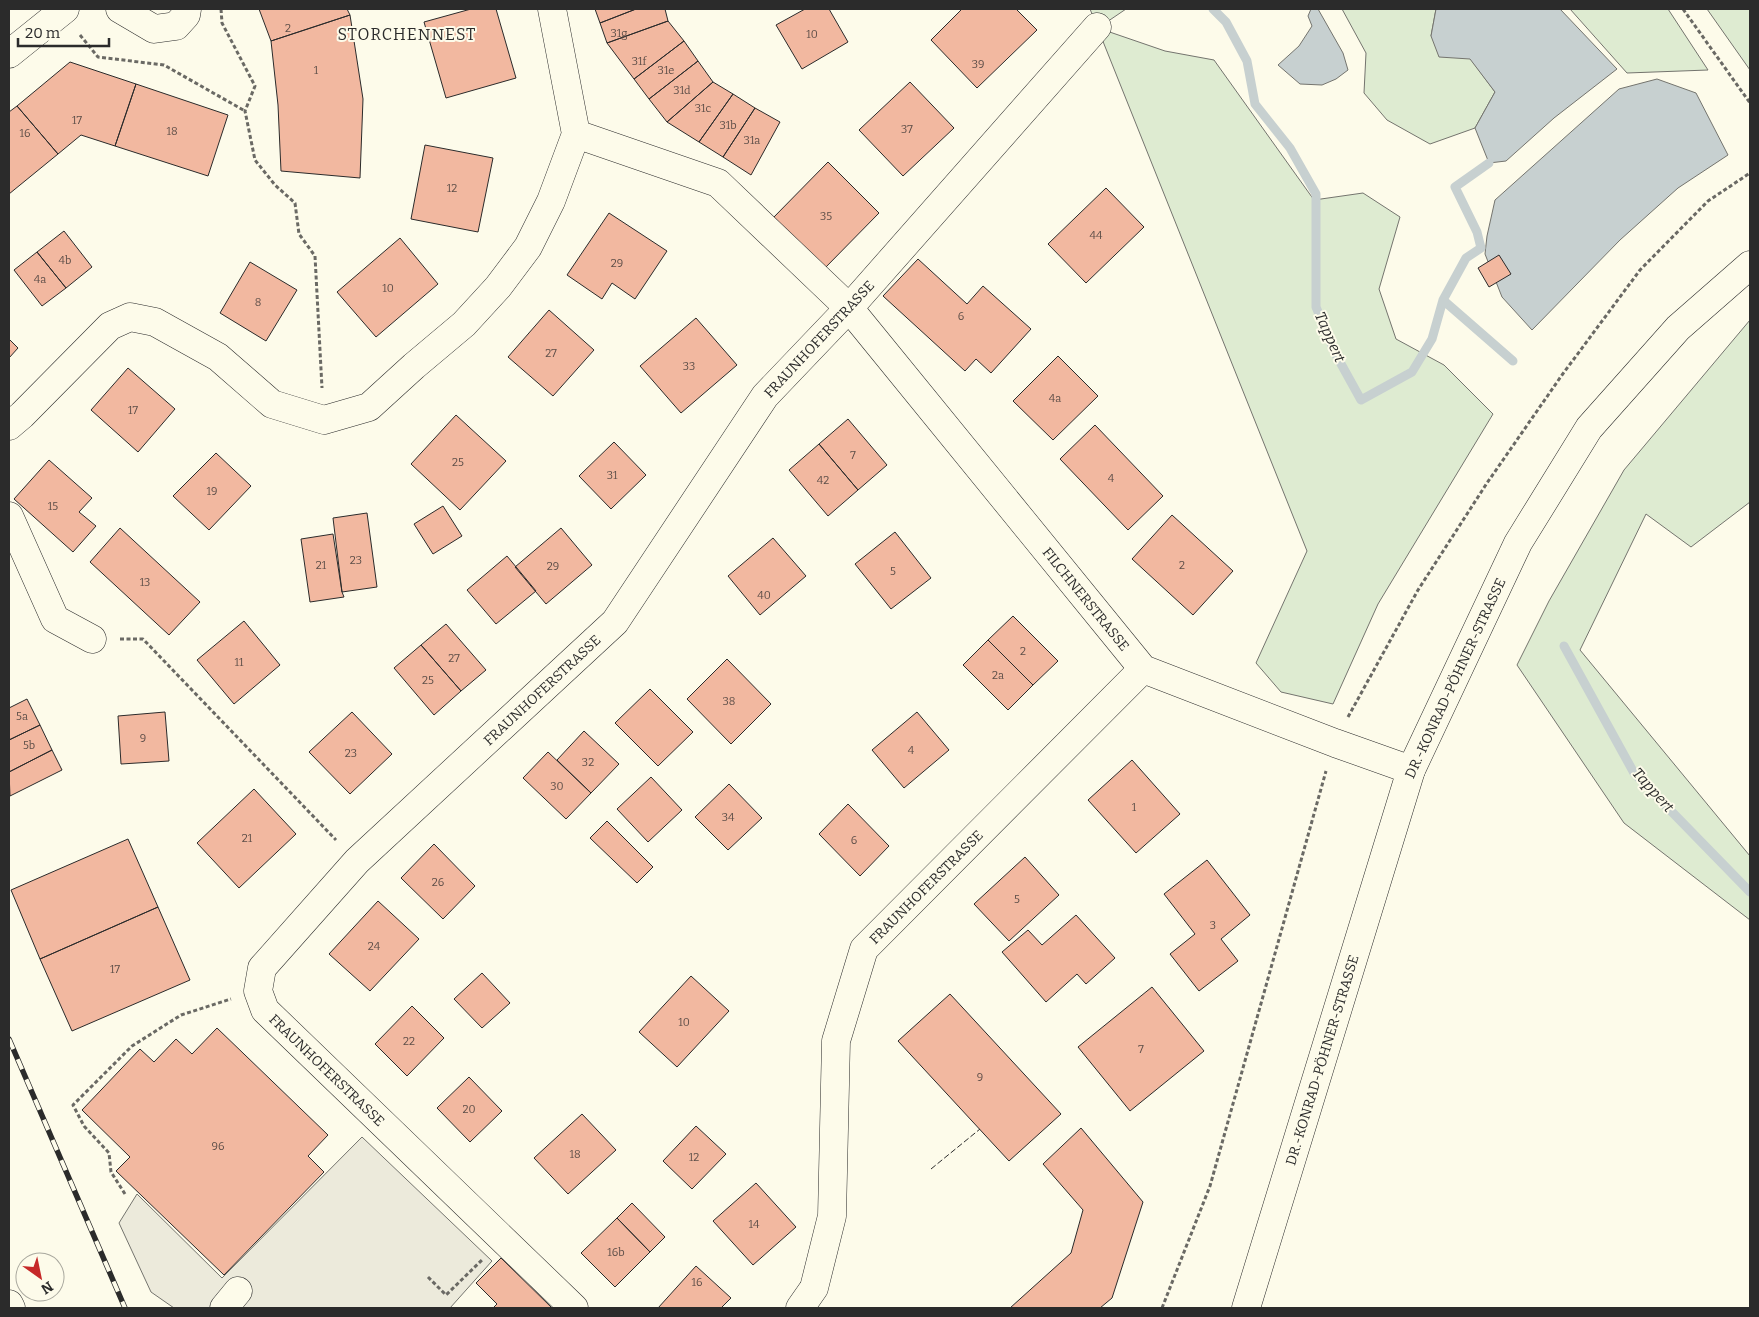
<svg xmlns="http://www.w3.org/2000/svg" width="1759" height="1317" viewBox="0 0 1759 1317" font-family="Bitter,serif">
	<rect width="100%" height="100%" fill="#fdfbea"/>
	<path fill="#deebd1" stroke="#74746e" d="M1090 9H1126L1098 28 1165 51 1214 60 1314 200 1363 193 1400 217 1379 289 1396 339 1444 365 1493 414 1378 604 1333 704 1281 692 1256 663 1307 551Z
		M1342 9H1436L1431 36 1470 58 1495 92 1475 128 1430 144 1387 120 1364 93 1366 53Z
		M1570 9H1668L1708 70 1627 73Z
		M1707 9H1750V70Z
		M1750 320V502L1691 547 1646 514 1580 650 1750 856V920L1624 823 1517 665 1549 601 1624 470Z"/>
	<path fill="#eceadb" stroke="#74746e" d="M362 1137 492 1261 450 1308H174L151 1292 119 1223 137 1194 222 1278Z"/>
	<path fill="#c7d0d0" stroke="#74746e" d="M1311 9H1318L1343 53 1348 70 1336 79 1322 85 1300 84 1278 65 1299 46 1312 26 1308 16Z
		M1436 9H1560L1617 69 1554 118 1506 161 1489 163 1475 128 1495 92 1470 59 1439 57 1431 36Z
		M1657 79 1696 93 1728 155 1678 188 1620 240 1532 330 1502 297 1485 254 1487 236 1495 200 1619 89Z"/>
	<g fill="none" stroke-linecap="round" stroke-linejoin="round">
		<path stroke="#c7d0d0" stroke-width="9" d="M1213 9 1226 22 1247 61 1255 104 1290 148 1316 194V307L1335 353 1361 400 1412 372 1432 339 1443 300 1466 258 1481 248 1477 232 1455 187 1489 163
			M1443 300 1513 361
			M1564 646 1634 773 1750 892"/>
	</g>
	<path fill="#f2b8a0" stroke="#2b2b2b" d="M259 9H347L350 15 271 41Z
		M471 9H496L516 78 446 98 424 22Z
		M595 9H636L600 23Z
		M636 9H665L668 21 607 43 600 23Z
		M805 9H829L848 42 802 69 776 25Z
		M962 9H1016L1037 30 977 88 931 40Z
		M350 15 363 99 360 178 281 171 278 105 271 41Z
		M668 21 684 41 634 79 607 43Z
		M684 41 698 61 649 99 634 79Z
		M698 61 713 82 667 122 649 99Z
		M70 62 136 84 115 146 81 135 58 154 17 106Z
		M713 82 733 94 699 142 667 122Z
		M910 82 954 128 903 176 859 130Z
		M136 84 228 115 208 176 115 146Z
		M733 94 755 108 723 157 699 142Z
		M17 106 58 154 9 194V112Z
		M755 108 780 122 751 175 723 157Z
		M425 145 493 158 478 232 411 219Z
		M828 162 879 213 824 269 772 219Z
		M1106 188 1144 227 1086 283 1048 244Z
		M609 213 667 251 635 299 612 283 602 299 567 275Z
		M64 231 92 267 66 288 37 252Z
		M400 238 438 284 376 337 337 292Z
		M37 252 66 288 42 306 14 270Z
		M1499 255 1511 274 1489 287 1478 268Z
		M918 259 967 304 983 286 1031 329 991 373 976 359 965 371 883 296Z
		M250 262 297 290 266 341 220 313Z
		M549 310 594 350 553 396 508 357Z
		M696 318 737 365 681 413 640 366Z
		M9 339 18 348 9 358Z
		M1058 356 1098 396 1053 440 1013 401Z
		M128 368 175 409 138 452 91 410Z
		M456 415 506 461 460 510 411 464Z
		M848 419 887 465 858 490 819 444Z
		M1095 425 1163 496 1128 530 1060 459Z
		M614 442 646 475 611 509 579 476Z
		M819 444 858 490 828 516 789 470Z
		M216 453 251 486 209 530 173 496Z
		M49 460 92 498 79 512 96 526 73 552 14 499Z
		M443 506 462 536 433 554 414 524Z
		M367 513 377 587 342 592 333 518Z
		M1172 515 1233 571 1193 615 1132 559Z
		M120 528 200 602 169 635 90 562Z
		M561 528 592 565 546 604 515 567Z
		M895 532 931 578 891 609 855 564Z
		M333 534 342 592 344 597 310 602 301 539Z
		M773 538 806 576 760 615 728 576Z
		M507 556 536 591 496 624 467 590Z
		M1013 616 1058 661 1033 685 988 640Z
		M244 621 280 665 234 704 197 660Z
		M446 624 486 670 461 691 421 645Z
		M988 640 1033 685 1008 710 963 665Z
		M421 645 461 691 434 715 394 668Z
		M727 659 771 704 731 744 687 699Z
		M650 689 693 732 658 766 615 723Z
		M27 699 40 725 9 740V708Z
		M165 712 169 761 121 764 118 716Z
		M352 712 392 754 350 794 309 752Z
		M917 712 949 750 904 788 872 750Z
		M40 725 52 750 9 772V740Z
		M584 731 619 764 591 793 557 760Z
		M52 750 62 770 10 796 9 772Z
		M548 752 591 793 566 819 523 778Z
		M1132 760 1180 814 1136 853 1088 800Z
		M651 777 682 810 648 842 617 809Z
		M729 784 762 818 728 850 695 817Z
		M254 789 296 834 239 888 197 843Z
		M848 804 889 846 860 876 819 834Z
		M607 821 653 867 637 883 590 838Z
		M128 839 158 907 40 959 11 890Z
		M434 844 475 886 443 919 401 878Z
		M1025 857 1059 895 1009 941 974 904Z
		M1207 860 1250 915 1221 939 1238 961 1199 991 1170 954 1195 934 1164 894Z
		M378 901 419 939 370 991 329 954Z
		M158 907 190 980 72 1031 40 959Z
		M1076 915 1115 958 1086 984 1077 974 1046 1002 1002 952 1028 930 1042 945Z
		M482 973 510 1003 482 1028 454 999Z
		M691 976 729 1011 677 1067 639 1032Z
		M1152 987 1204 1051 1130 1111 1078 1047Z
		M950 994 1061 1114 1009 1161 898 1041Z
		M412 1006 444 1038 407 1076 375 1044Z
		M217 1028 328 1135 308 1156 324 1172 224 1275 116 1171 130 1157 82 1110 140 1049 154 1062 176 1039 192 1054Z
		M469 1077 502 1111 470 1142 437 1108Z
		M582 1114 616 1150 568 1194 534 1158Z
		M696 1126 726 1154 692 1189 663 1161Z
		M1081 1128 1143 1202 1112 1298 1100 1308H1010L1071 1253 1083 1210 1043 1164Z
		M756 1183 796 1227 753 1265 713 1221Z
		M632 1203 665 1237 650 1252 617 1218Z
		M617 1218 650 1252 615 1287 581 1253Z
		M501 1258 552 1308H493L497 1304 476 1283Z
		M696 1266 731 1298 721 1308H658Z"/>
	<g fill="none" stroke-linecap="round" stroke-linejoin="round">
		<g stroke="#2b2b2b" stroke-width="29">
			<path id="minor" d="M120 9 154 29 176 26 186 15 187 9
				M9 54 65 9
				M576 134 718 183 849 308 1143 669 1335 743 1411 770
				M9 426 22 415 110 326 130 317 155 322 218 357 272 404 324 420 369 407 414 366 464 324 498 287 528 247 551 201 576 134 552 9
				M9 516 55 619 92 639
				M9 1304 11 1308
				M224 1308 238 1291
				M574 1308 265 1010 258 991 262 968 357 861 615 622 765 396 849 308 1097 27
				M800 1308 814 1288 832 1216 836 1041 864 949 1143 669"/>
		</g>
		<g stroke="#2b2b2b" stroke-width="29">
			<path id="major" d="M1246 1308 1411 770 1518 543 1589 428 1678 328 1750 265"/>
		</g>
		<path stroke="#6a6964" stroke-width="3" stroke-dasharray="4 2.5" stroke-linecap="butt" d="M221 9 222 23 255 86 245 111 255 160 275 185 295 203 299 234 315 256 322 388
			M1683 9 1750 103
			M80 35 98 57 164 65 245 111
			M120 639H143L336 840
			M1348 717 1418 590 1487 483 1562 375 1640 270 1708 201 1750 173
			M125 1194 111 1172 109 1153 84 1126 73 1105 132 1046 181 1015 231 999
			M428 1277 446 1295 483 1259
			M1162 1308 1210 1186 1326 771"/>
		<use href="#minor" stroke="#fdfbea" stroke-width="28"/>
		<use href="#major" stroke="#fdfbea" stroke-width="28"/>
		<g stroke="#2b2b2b" stroke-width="5.5">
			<path id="rail" d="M9 1039 125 1308"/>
		</g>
		<use href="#rail" stroke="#fdfbea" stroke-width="4" stroke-dasharray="11" stroke-linecap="butt"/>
		<path stroke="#2b2b2b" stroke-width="1" stroke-dasharray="6 2.5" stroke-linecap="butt" d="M931 1169 980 1129"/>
	</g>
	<g text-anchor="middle" stroke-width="4" stroke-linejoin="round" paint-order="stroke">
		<g font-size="11" fill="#5d4e48">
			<text x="288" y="32">2</text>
			<text x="619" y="37">31g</text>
			<text x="812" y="38">10</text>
			<text x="639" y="65">31f</text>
			<text x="978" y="68">39</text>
			<text x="316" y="74">1</text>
			<text x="666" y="74">31e</text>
			<text x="682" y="94">31d</text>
			<text x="703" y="112">31c</text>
			<text x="77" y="124">17</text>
			<text x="728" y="129">31b</text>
			<text x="907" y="133">37</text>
			<text x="172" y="135">18</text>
			<text x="25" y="137">16</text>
			<text x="752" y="144">31a</text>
			<text x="452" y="192">12</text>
			<text x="826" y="220">35</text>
			<text x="1096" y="239">44</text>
			<text x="65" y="264">4b</text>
			<text x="617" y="267">29</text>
			<text x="40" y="283">4a</text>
			<text x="388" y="292">10</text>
			<text x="258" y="306">8</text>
			<text x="961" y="320">6</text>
			<text x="551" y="357">27</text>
			<text x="689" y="370">33</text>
			<text x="1055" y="402">4a</text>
			<text x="133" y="414">17</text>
			<text x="853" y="459">7</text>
			<text x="458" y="466">25</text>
			<text x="612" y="479">31</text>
			<text x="1111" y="482">4</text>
			<text x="823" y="484">42</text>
			<text x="212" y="495">19</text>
			<text x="53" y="510">15</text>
			<text x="356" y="564">23</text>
			<text x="321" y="569">21</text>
			<text x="1182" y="569">2</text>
			<text x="553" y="570">29</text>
			<text x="893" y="575">5</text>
			<text x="145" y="586">13</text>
			<text x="764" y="599">40</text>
			<text x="1023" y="655">2</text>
			<text x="454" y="662">27</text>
			<text x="239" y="666">11</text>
			<text x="998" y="679">2a</text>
			<text x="428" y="684">25</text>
			<text x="729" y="705">38</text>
			<text x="22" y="720">5a</text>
			<text x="143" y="742">9</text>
			<text x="29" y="749">5b</text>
			<text x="911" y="754">4</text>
			<text x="351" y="757">23</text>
			<text x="588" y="766">32</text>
			<text x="557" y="790">30</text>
			<text x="1134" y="811">1</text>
			<text x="728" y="821">34</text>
			<text x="247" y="842">21</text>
			<text x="854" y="844">6</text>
			<text x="438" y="886">26</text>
			<text x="1017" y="903">5</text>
			<text x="1213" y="929">3</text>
			<text x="374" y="950">24</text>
			<text x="115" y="973">17</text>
			<text x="684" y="1026">10</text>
			<text x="409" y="1045">22</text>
			<text x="1141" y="1053">7</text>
			<text x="980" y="1081">9</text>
			<text x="469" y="1113">20</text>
			<text x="218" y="1150">96</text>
			<text x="575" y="1158">18</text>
			<text x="694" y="1161">12</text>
			<text x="754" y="1228">14</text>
			<text x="616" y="1256">16b</text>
			<text x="697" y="1286">16</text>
		</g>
		<g font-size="14" fill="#2b2b2b" stroke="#fdfbea">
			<text transform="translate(819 339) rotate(-47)" y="5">FRAUNHOFERSTRASSE</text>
			<text transform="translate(1086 599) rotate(51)" y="5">FILCHNERSTRASSE</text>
			<text transform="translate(1455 678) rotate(-65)" y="5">DR.-KONRAD-PÖHNER-STRASSE</text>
			<text transform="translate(542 690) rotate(-43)" y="5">FRAUNHOFERSTRASSE</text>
			<text transform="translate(926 887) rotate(-45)" y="5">FRAUNHOFERSTRASSE</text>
			<text transform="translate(1322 1060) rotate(-73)" y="5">DR.-KONRAD-PÖHNER-STRASSE</text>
			<text transform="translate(327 1070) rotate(44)" y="5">FRAUNHOFERSTRASSE</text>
		</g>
		<g font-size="15" font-style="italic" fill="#2b2b2b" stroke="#fdfbea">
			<text transform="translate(1330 337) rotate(66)" y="5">Tappert</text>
			<text transform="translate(1653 790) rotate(48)" y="5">Tappert</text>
		</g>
		<g font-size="16" letter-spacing="1" fill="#2b2b2b" stroke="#fdfbea">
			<text x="407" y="40">STORCHENNEST</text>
		</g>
	</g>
	<rect width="1759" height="1317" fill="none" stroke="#2b2b2b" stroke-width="20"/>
	<g transform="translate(40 1277) rotate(147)"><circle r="24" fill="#fdfbea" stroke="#a9a89e"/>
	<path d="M0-4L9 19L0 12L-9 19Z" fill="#c62828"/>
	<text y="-8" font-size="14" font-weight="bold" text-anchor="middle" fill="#2b2b2b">N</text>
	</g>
	<path d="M18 38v8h91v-8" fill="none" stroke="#2b2b2b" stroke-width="2.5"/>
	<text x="25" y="38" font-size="15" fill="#2b2b2b" stroke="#fdfbea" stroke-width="4" paint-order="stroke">20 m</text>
</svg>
